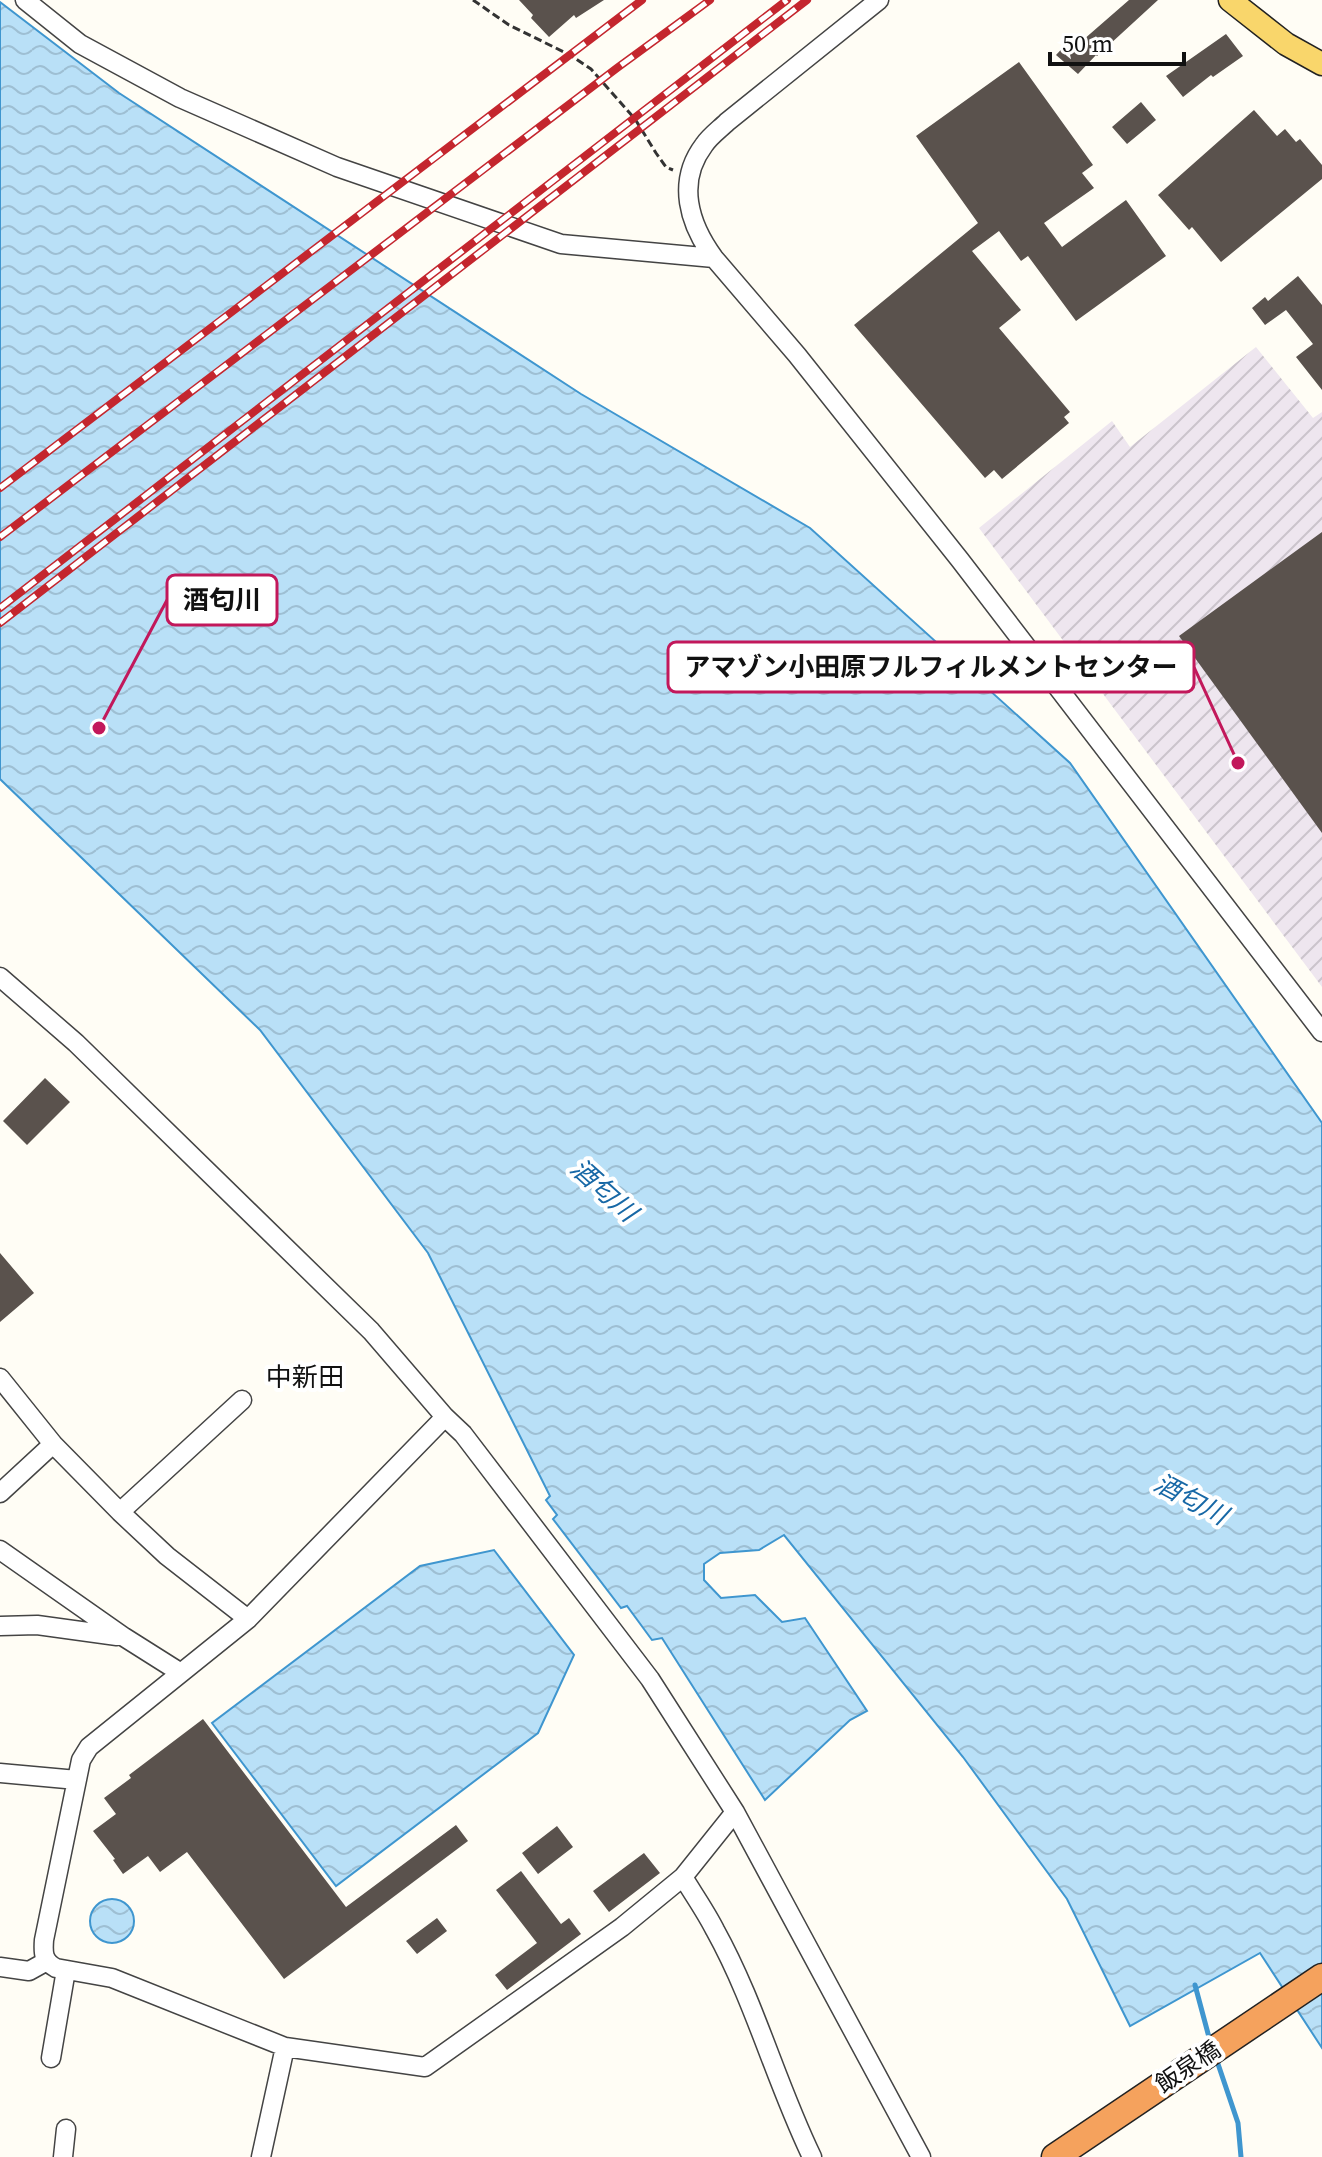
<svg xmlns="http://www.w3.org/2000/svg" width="1322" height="2157" viewBox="0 0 1322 2157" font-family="'Source Serif 4','Noto Sans JP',serif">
	<defs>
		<pattern id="industrial-furrows" width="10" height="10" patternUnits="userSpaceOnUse" patternTransform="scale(2)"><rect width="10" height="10" fill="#eee6ef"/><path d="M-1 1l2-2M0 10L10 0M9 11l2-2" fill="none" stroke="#cbc4cc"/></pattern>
		<pattern id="water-waves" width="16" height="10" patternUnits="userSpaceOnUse" patternTransform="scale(2)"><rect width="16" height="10" fill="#b9e0f7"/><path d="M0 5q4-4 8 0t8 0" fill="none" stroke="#9ebfd3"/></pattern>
	</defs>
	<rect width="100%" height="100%" fill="#fffdf5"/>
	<path fill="url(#industrial-furrows)" d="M1256 347 1313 418 1322 412V987L979 528 1112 421 1130 447Z"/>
	<path fill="url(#water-waves)" stroke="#3f96cf" stroke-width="2" d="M0 2 119 93 581 394 810 528 1070 763 1322 1123V2048L1260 1953 1130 2026 1067 1899 963 1757 784 1535 759 1550 720 1553 704 1564V1580L721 1598 755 1595 782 1622 805 1618 867 1711 850 1720 765 1800 662 1638 652 1640 627 1606 621 1608 553 1519 557 1515 546 1500 550 1496 428 1253 260 1030 0 779Z
		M494 1550 574 1655 538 1733 336 1886 212 1723 420 1566Z
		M90 1921a22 22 0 1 1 44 0a22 22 0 1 1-44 0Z"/>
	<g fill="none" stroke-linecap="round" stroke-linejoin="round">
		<path stroke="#3f96cf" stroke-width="5" d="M1195 1985 1210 2041
			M1216 2058 1238 2123 1241 2157"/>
	</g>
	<path fill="#5a524d" d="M519 0H604L576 18 574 15 549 37 531 18 533 15Z
		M1129 0H1158L1097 56 1096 55 1078 74 1056 55 1069 41 1075 47Z
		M1226 34 1243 56 1213 77 1211 75 1183 97 1166 76Z
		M1019 62 1093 165 1082 173 1094 188 1044 223 1062 247 1126 200 1166 256 1076 321 1028 256 1021 261 999 231 972 251 1021 310 999 328 1070 412 1064 417 1069 423 1002 479 994 470 985 478 854 325 978 223 916 136Z
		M1141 102 1156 120 1127 144 1112 127Z
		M1254 110 1277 136 1285 129 1296 142 1300 139 1322 165V179L1221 262 1192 227 1189 230 1158 195Z
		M1298 276 1322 305V390L1296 357 1313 344 1286 310 1265 325 1252 308 1265 297 1268 301Z
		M1322 532V833L1179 636Z
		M45 1078 70 1102 27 1145 3 1121Z
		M0 1253 34 1293 0 1322Z
		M203 1719 346 1907 456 1825 468 1841 284 1979 187 1852 160 1872 148 1856 123 1874 113 1860 115 1859 93 1831 116 1814 104 1798 131 1778 129 1775Z
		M557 1826 573 1847 538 1874 522 1853Z
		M644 1853 660 1873 609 1912 593 1891Z
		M521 1871 561 1924 569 1918 581 1934 507 1990 495 1975 537 1943 496 1890Z
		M437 1918 447 1931 417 1954 406 1941Z"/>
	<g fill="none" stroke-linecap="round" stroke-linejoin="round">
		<g stroke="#444" stroke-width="21">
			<path id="minor" d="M25 0 80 44 180 98 337 167 561 244 714 258
				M879 0 727 122C720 129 710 136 704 145 676 182 689 224 714 258L797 355 960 560 1322 1032
				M0 977 76 1043 371 1331 445 1417 463 1434 650 1679 735 1812 921 2157
				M0 1378 53 1444 120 1512 167 1556 248 1619
				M445 1417 248 1619 89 1747 81 1760 44 1940C43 1953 43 1961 56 1968L112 1978 285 2047 425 2067 622 1927 683 1877 735 1812
				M0 1493 53 1444
				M120 1512 242 1400
				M0 1550 124 1637 181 1673
				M0 1626 37 1625 117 1636
				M0 1773 77 1780
				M683 1877C694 1895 706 1912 715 1930 755 2002 776 2083 812 2157
				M0 1967 29 1971 47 1961
				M51 2058 66 1970
				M63 2157 66 2129
				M261 2157 285 2047"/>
		</g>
		<g stroke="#222" stroke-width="25">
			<path id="major" d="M1230 0 1286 44 1322 64"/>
		</g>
		<g stroke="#222" stroke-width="29">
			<path id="highway" d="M1055 2157 1322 1977"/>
		</g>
		<path stroke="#333" stroke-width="3" stroke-dasharray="8 4" stroke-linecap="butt" d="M473 0 509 25 570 55 591 69 635 119 656 153 666 167 673 170"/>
		<use href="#minor" stroke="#fff" stroke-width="18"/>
		<use href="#major" stroke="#f9d66b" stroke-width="22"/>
		<use href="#highway" stroke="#f5a25d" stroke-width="26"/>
		<g stroke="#c4262e" stroke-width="8">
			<path id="rail" d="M0 488 642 0
				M0 537 617 68 710 0
				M0 608 787 0
				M0 623 807 0"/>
		</g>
		<use href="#rail" stroke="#fff" stroke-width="5" stroke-dasharray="15" stroke-linecap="butt"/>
	</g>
	<g text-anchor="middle" stroke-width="8" stroke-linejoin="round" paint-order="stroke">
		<g font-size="24" fill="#111" stroke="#fff">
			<text transform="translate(1188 2067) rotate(-34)" y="8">飯泉橋</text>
		</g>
		<g font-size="26" font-style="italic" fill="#1768a6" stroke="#fff">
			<text transform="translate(604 1190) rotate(42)" y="9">酒匂川</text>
			<text transform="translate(1191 1499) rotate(28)" y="9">酒匂川</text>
		</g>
		<g font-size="26" fill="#111" stroke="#fff">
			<text x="305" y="1386">中新田</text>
		</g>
	</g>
	<path fill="none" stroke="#c2185b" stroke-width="3" d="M99 728L167 600M1238 763L1194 667"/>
	<g fill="#c2185b" stroke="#fff" stroke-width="3">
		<circle cx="99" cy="728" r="8"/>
		<circle cx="1238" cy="763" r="8"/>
	</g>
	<g fill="#fff" stroke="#c2185b" stroke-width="3">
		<rect x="167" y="575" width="110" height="50" rx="8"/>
		<rect x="668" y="642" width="526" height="50" rx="8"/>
	</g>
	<g font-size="26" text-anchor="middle" font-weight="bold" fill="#111">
		<text x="222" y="609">酒匂川</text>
		<text x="931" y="676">アマゾン小田原フルフィルメントセンター</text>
	</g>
	<path d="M1050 52v12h134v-12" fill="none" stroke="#111111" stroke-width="4"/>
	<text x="1062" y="52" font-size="24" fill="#111111" stroke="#ffffff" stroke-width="6" paint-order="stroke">50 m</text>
</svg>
